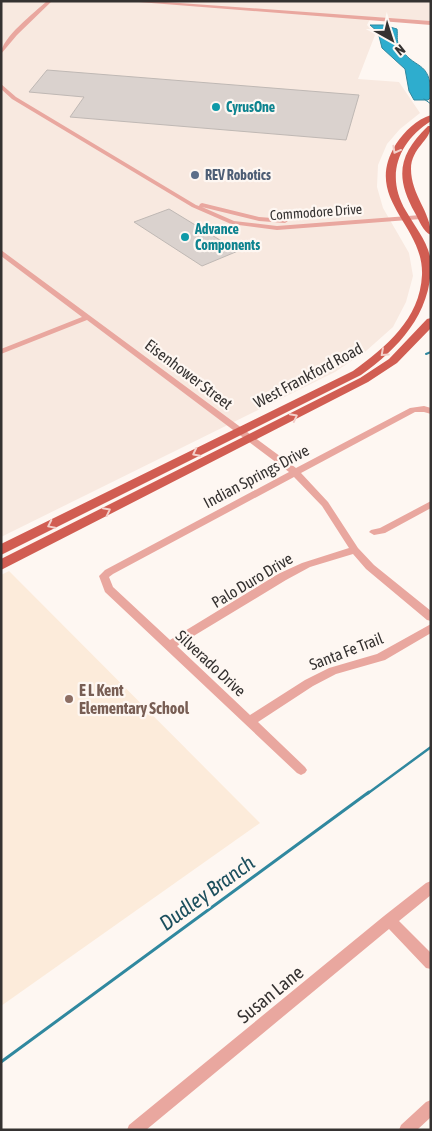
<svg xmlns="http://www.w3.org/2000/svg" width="432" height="1131" viewBox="0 0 432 1131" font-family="'Asap Condensed',sans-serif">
	<rect width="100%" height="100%" fill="#fef7f2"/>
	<path fill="#f8e9e0" d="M1 1H431V21L371 17 367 25 375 35 358 79 399 82 420 113 400 129 387 144 378 165 377 187 383 208 409 253 413 276 406 302 393 327 366 351 335 372 1 537Z"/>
	<path fill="#fcebda" d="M9 571 260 823 1 1006V575Z"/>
	<path fill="#2eadce" stroke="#30889f" d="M370 25H383L397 29C398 35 396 40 399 45 413 72 431 57 431 97L428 100H414L409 91 405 69 382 48 378 32Z"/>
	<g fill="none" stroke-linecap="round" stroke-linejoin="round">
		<path stroke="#30889f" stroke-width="1" d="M424 99 431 104"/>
		<path stroke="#30889f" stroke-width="2" d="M426 354 431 352"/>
		<path stroke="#30889f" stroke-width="2.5" d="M367 794 431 747"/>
		<path stroke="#30889f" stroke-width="3" d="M1 1062 369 792"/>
	</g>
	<path fill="#dad2ce" stroke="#bfb8b4" d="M47 70 359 95 346 140 70 117 84 97 29 92Z
		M169 209 238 251 202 266 134 222Z"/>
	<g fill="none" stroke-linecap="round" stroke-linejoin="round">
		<path fill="#e9a79f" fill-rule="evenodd" d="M47 1H52L17 35 1 54C1 38 35 12 47 1Z
			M126 1H152L431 21V25Z
			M1 84 16 97 196 205 199 206 200 204 202 203 259 217 285 219 288 221 285 223 259 221 202 207 234 221 277 226 421 215 424 217 421 219 277 230 231 224 192 207 12 99 1 89Z
			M1 250 296 468 410 408 424 406 431 408V414L424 412H415L301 473 328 502 358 548 374 565 431 611V621L427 620 366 569 353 554 310 567 286 580 177 646 250 715 305 680 329 668 377 654 431 624V633L385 660 336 674 313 686 258 722 305 767 307 770 305 773 301 775 297 773 105 592 99 576 105 570 289 472 87 320 1 354V349L82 317 1 256ZM294 477 322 506 349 548 302 563 278 574 170 640 113 587 109 577 113 574Z
			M431 501V508L385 533 374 535 369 532 371 530 380 528Z
			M431 881V895L399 921 431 953V969L426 968 389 929 146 1130H127L129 1125 384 916 426 883Z
			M431 1100V1117L417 1130H399L401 1125 426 1102Z"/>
		<path fill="#d15d52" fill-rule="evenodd" d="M431 115V121C398 142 385 176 406 211 415 227 429 243 431 262 432 313 399 348 361 375L1 555V544L353 371C386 347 420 319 422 275 424 224 362 199 396 144 404 132 417 119 431 115Z
			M428 126H431C431 140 411 148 411 169 411 195 431 212 431 235 423 232 419 220 415 213 395 177 398 155 428 126Z
			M431 318V328L397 363 368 382 1 570V559L360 378 389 359 427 319Z"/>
	</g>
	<defs><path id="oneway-chevron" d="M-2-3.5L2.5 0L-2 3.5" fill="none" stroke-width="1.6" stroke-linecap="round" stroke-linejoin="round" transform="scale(1.25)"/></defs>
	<g stroke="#f3d0ca">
		<use href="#oneway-chevron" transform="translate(396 150) rotate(119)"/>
		<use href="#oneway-chevron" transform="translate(384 353) rotate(138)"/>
		<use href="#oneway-chevron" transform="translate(294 417) rotate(-27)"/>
		<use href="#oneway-chevron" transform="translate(196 453) rotate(153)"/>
		<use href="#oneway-chevron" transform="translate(107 511) rotate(-27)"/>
		<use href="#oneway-chevron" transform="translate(51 525) rotate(154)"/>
	</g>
	<g fill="#0f9aa8" stroke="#fef7f2" stroke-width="2">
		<circle cx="216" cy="107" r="5"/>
		<circle cx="185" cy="237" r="5"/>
	</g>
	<circle fill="#5c6f8a" stroke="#fef7f2" stroke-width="2" cx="195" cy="175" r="5"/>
	<circle fill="#8d6e63" stroke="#fef7f2" stroke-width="2" cx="69" cy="699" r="5"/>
	<g text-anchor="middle" stroke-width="4.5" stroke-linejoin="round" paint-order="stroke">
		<g font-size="14" font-weight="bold" fill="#0d838f" stroke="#fef7f2" text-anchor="start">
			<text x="226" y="112">CyrusOne</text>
			<text x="195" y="234">Advance<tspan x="195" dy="16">Components</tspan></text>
		</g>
		<g font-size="14" font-weight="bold" fill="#4e5e75" stroke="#fef7f2" text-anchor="start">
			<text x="205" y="180">REV Robotics</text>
		</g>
		<g font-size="14" fill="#353231" stroke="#fef7f2">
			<text transform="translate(316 212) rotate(-4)" y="5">Commodore Drive</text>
		</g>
		<g font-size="16" fill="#353231" stroke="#fef7f2">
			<text transform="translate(189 374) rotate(37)" y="6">Eisenhower Street</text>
			<text transform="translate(308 375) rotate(-28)" y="6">West Frankford Road</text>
			<text transform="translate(256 476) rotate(-28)" y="6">Indian Springs Drive</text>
			<text transform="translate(252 580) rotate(-31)" y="6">Palo Duro Drive</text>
			<text transform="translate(346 651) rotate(-21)" y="6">Santa Fe Trail</text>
			<text transform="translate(211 663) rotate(43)" y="6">Silverado Drive</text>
		</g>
		<g font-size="16" font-weight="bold" fill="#785e54" stroke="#fef7f2" text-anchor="start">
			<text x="79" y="696">E L Kent<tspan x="79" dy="18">Elementary School</tspan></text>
		</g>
		<g font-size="19" fill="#353231" stroke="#fef7f2">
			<text transform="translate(270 994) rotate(-39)" y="7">Susan Lane</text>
		</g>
		<g font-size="21" font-style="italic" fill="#1c4f5d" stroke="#fef7f2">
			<text transform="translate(207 893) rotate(-36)" y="7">Dudley Branch</text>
		</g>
	</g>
	<rect width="432" height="1131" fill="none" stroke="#353231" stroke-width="5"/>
	<g transform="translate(392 40) rotate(141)" stroke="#fef7f2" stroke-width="4" paint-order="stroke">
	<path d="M0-4L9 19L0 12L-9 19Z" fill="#353231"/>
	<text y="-8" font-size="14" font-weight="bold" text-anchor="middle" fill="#353231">N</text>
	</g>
</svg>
